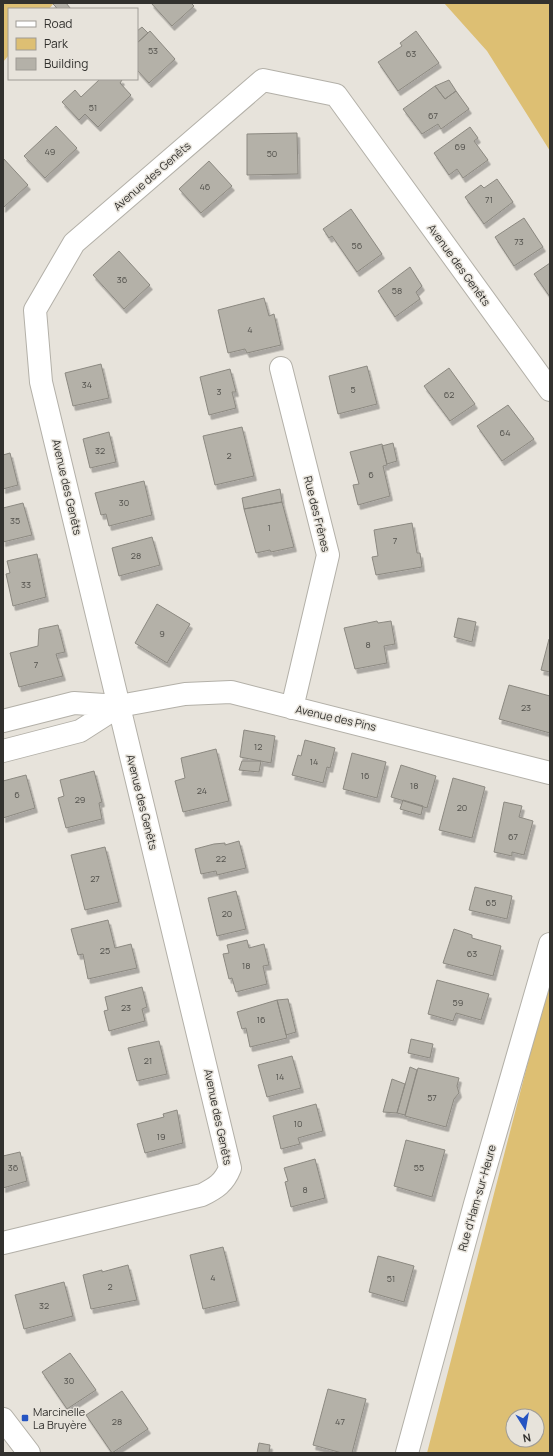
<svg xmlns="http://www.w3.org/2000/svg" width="553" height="1456" viewBox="0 0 553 1456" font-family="Manrope,sans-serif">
	<defs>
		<filter id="shadow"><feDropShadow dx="2.5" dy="4.5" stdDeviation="0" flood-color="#0004"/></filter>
	</defs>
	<rect width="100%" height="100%" fill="#e7e3db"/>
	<path fill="#ddbf73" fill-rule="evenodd" d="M3 3H54L49 9H9V55L3 62Z
		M444 3H550V151L487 51Z
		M550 977V1453H427ZM513 1416H537V1440H513Z"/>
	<path fill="#b4b1a8" stroke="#8c8981" filter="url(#shadow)" d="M52 3H66L71 9H58Z
		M151 3H191L194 6 172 26Z
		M142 27 148 33 137 43V31Z
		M150 31 175 59 149 83 137 70V43Z
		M416 31 439 63 398 91 378 62 402 46 400 43Z
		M100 79H121L122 80 120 83 131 95 98 127 85 114 79 120 62 102 75 90 81 97Z
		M449 80 456 91 445 99 435 86Z
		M435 86 445 99 456 91 469 109 441 129 438 124 422 134 403 109Z
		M56 126 77 148 45 178 24 156Z
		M470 127 478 138 474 141 488 160 463 178 457 169 449 175 434 153Z
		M297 133 298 174 247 175V134Z
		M3 158 28 185 3 208Z
		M209 161 232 186 201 213 179 189Z
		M497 179 513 202 484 224 465 197 481 185 484 188Z
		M351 209 382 254 357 272 332 236 329 238 323 229Z
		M524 218 543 247 514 266 495 237Z
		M119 251 150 285 124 309 93 275Z
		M550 263V297L534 274Z
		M410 267 422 286 416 292 420 299 395 317 378 291Z
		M264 298 269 316 274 314 281 345 247 353 245 349 228 353 218 310Z
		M101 364 109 398 73 406 65 373Z
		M367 366 377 404 338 414 329 376Z
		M449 368 475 404 450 421 424 386Z
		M230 369 236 392H232L236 408 209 415 200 377Z
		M508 405 534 439 502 461 477 426Z
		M242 427 254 476 215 485 203 436Z
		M109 432 116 462 90 468 83 439Z
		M393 443 397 461 387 464 382 446Z
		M382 444 387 465 383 466 390 496 358 505 353 485 359 484 350 452Z
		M10 453 18 485 3 489V455Z
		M144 481 152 515 109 526 106 514 101 515 95 493Z
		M280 489 282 502 244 509 242 498Z
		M282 502 294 547 271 552 270 550 256 553 244 509Z
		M23 503 32 535 3 542V508Z
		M412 523 417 553H420L422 567 376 575 372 557 378 556 374 530Z
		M152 537 160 565 119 576 112 548Z
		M37 554 46 597 13 606 6 574 10 573 7 561Z
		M157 604 190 624 167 663 135 643Z
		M458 618 476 622 472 642 454 637Z
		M377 621 378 623 391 621 395 644 384 646 387 663 355 669 344 628Z
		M58 625 65 652 56 654 63 676 19 687 10 653 38 646 39 629Z
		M549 639 550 640V672L541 670Z
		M509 685 550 696V733L499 719Z
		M244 730 275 736 271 763 240 757Z
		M305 740 335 748 330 768 327 767 323 783 292 775 298 755 301 756Z
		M216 749 229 801 183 812 175 781 185 778 181 758Z
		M352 753 386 762 377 798 343 789Z
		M242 761H261L259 772 239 770Z
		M401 765 436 776 427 808 391 797Z
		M94 771 102 802 99 803 102 819 66 828 58 798 64 796 60 780Z
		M26 775 35 808 3 818V781Z
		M453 778 485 787 472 838 439 830Z
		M403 800 423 806 421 815 400 809Z
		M504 802 522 806 519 817 533 821 524 855 512 852V856L494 852Z
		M239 841 246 868 217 875 216 871 201 874 195 849 214 844 225 843V845Z
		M105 847 119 902 85 910 71 855Z
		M475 887 512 896 507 919 469 910Z
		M236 891 246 929 217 936 208 898Z
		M108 920 115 948 131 944 137 968 88 979 83 954 78 955 71 929Z
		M454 929 472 935V938L501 946 493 976 443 963Z
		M247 940 249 948 264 944 269 965 263 966 267 984 236 992 232 978 229 979 223 954 229 953 227 945Z
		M437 980 489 994 481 1020 456 1013 453 1021 428 1014Z
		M142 987 147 1007 142 1009 145 1021 109 1031 104 1011 108 1010 105 997Z
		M288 999 296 1032 286 1035 277 1000Z
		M277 1000 287 1038 250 1047 246 1028 242 1029 237 1012Z
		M411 1039 433 1044 430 1058 408 1053Z
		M159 1041 167 1074 137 1081 128 1048Z
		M292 1056 301 1088 267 1097 258 1065Z
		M410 1067 417 1070 405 1115 397 1113Z
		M418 1068 459 1078 457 1086 459 1093 454 1099 446 1127 405 1116Z
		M392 1079 405 1084 397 1113 383 1112Z
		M316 1104 323 1131 298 1138 300 1144 281 1149 273 1116Z
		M177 1110 183 1143 145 1153 137 1124 164 1117 163 1114Z
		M406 1140 445 1150 432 1197 394 1186Z
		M20 1152 27 1181 3 1188V1156Z
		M315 1159 325 1198 291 1207 285 1182 288 1181 284 1168Z
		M223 1247 237 1301 203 1309 190 1255Z
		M378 1256 414 1266 404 1302 369 1292Z
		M128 1265 137 1300 91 1309 83 1275 102 1270V1272Z
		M64 1282 73 1316 24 1329 15 1295Z
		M70 1353 96 1390 67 1409 42 1372Z
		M328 1389 366 1399 352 1453H342L313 1445Z
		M122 1391 148 1429 112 1453 86 1415Z
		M259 1443 270 1445 269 1453H257Z"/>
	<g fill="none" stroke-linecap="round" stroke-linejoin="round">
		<g stroke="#b3b0a8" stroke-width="24">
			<path id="minor" d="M281 368 328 555 292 708
				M3 721 74 703 119 706 185 694 231 692 550 773
				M3 751 80 731 119 706
				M3 1243 202 1195C216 1188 224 1183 230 1168L41 382 35 310 74 243 263 80 336 95 550 390
				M3 1419 29 1453
				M407 1453 475 1204 550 944"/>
		</g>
		<use href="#minor" stroke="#fff" stroke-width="22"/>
	</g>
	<rect fill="#2554c2" stroke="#e7e3db" stroke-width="1.5" x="21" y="1414" width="8" height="8" rx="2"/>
	<g text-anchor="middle" stroke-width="3" stroke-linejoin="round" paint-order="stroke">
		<g font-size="9" fill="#52514c">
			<text x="153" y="54">53</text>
			<text x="411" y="57">63</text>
			<text x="93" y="111">51</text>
			<text x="433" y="119">67</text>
			<text x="460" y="150">69</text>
			<text x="50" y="155">49</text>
			<text x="272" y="157">50</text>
			<text x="205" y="190">46</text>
			<text x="489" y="203">71</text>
			<text x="519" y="245">73</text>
			<text x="357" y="249">56</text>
			<text x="122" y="283">36</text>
			<text x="397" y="294">58</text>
			<text x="250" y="333">4</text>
			<text x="87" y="388">34</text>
			<text x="353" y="393">5</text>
			<text x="219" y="395">3</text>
			<text x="449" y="398">62</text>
			<text x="505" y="436">64</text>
			<text x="100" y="454">32</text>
			<text x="229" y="459">2</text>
			<text x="371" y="478">6</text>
			<text x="124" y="506">30</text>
			<text x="15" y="524">35</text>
			<text x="269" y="531">1</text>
			<text x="395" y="544">7</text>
			<text x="136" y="559">28</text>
			<text x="26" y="588">33</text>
			<text x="162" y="637">9</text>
			<text x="368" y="648">8</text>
			<text x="36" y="668">7</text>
			<text x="526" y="711">23</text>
			<text x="258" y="750">12</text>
			<text x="314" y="765">14</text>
			<text x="365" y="779">16</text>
			<text x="414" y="789">18</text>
			<text x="202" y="794">24</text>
			<text x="17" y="798">6</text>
			<text x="80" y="803">29</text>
			<text x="462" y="811">20</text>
			<text x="513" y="840">67</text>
			<text x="221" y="862">22</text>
			<text x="95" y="882">27</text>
			<text x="491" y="906">65</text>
			<text x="227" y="917">20</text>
			<text x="105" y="954">25</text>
			<text x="472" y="957">63</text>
			<text x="246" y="969">18</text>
			<text x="458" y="1006">59</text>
			<text x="126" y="1011">23</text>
			<text x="261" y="1023">16</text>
			<text x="148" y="1064">21</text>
			<text x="280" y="1080">14</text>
			<text x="432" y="1101">57</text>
			<text x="298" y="1127">10</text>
			<text x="161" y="1140">19</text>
			<text x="13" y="1171">36</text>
			<text x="419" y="1171">55</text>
			<text x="305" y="1193">8</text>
			<text x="213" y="1281">4</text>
			<text x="391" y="1282">51</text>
			<text x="110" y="1290">2</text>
			<text x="44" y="1309">32</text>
			<text x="69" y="1384">30</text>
			<text x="117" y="1425">28</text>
			<text x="340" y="1425">47</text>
		</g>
		<g font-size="11" fill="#32312e" stroke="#e7e3db">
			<text transform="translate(152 176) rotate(-41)" y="4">Avenue des Genêts</text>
			<text transform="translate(459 265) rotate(54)" y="4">Avenue des Genêts</text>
			<text transform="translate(67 487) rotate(77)" y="4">Avenue des Genêts</text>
			<text transform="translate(317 514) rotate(76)" y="4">Rue des Frênes</text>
			<text transform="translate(336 718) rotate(13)" y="4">Avenue des Pins</text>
			<text transform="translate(142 802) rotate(76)" y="4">Avenue des Genêts</text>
			<text transform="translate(218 1117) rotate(78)" y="4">Avenue des Genêts</text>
			<text transform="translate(477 1198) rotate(-74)" y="4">Rue d'Ham-sur-Heure</text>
		</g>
		<g font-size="11" fill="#32312e" stroke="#e7e3db" text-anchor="start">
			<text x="33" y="1416">Marcinelle<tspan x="33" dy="13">La Bruyère</tspan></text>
		</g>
	</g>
	<rect width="553" height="1456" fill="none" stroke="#32312e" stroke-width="8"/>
	<rect x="8" y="8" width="130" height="72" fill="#e7e3db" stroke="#9f9c96"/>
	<rect x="16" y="21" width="20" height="6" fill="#ffffff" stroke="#9f9c96"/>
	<text x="44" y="28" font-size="12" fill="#32312e">Road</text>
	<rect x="16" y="38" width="20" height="12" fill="#ddbf73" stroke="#9f9c96"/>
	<text x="44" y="48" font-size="12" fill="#32312e">Park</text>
	<rect x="16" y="58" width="20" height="12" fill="#b4b1a8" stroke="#9f9c96"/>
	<text x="44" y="68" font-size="12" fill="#32312e">Building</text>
	<g transform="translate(525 1428) rotate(169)"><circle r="19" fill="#e7e3db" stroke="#9f9c96"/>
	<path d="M0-3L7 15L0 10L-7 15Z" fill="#2554c2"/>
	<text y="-6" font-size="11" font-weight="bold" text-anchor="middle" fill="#32312e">N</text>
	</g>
</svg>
